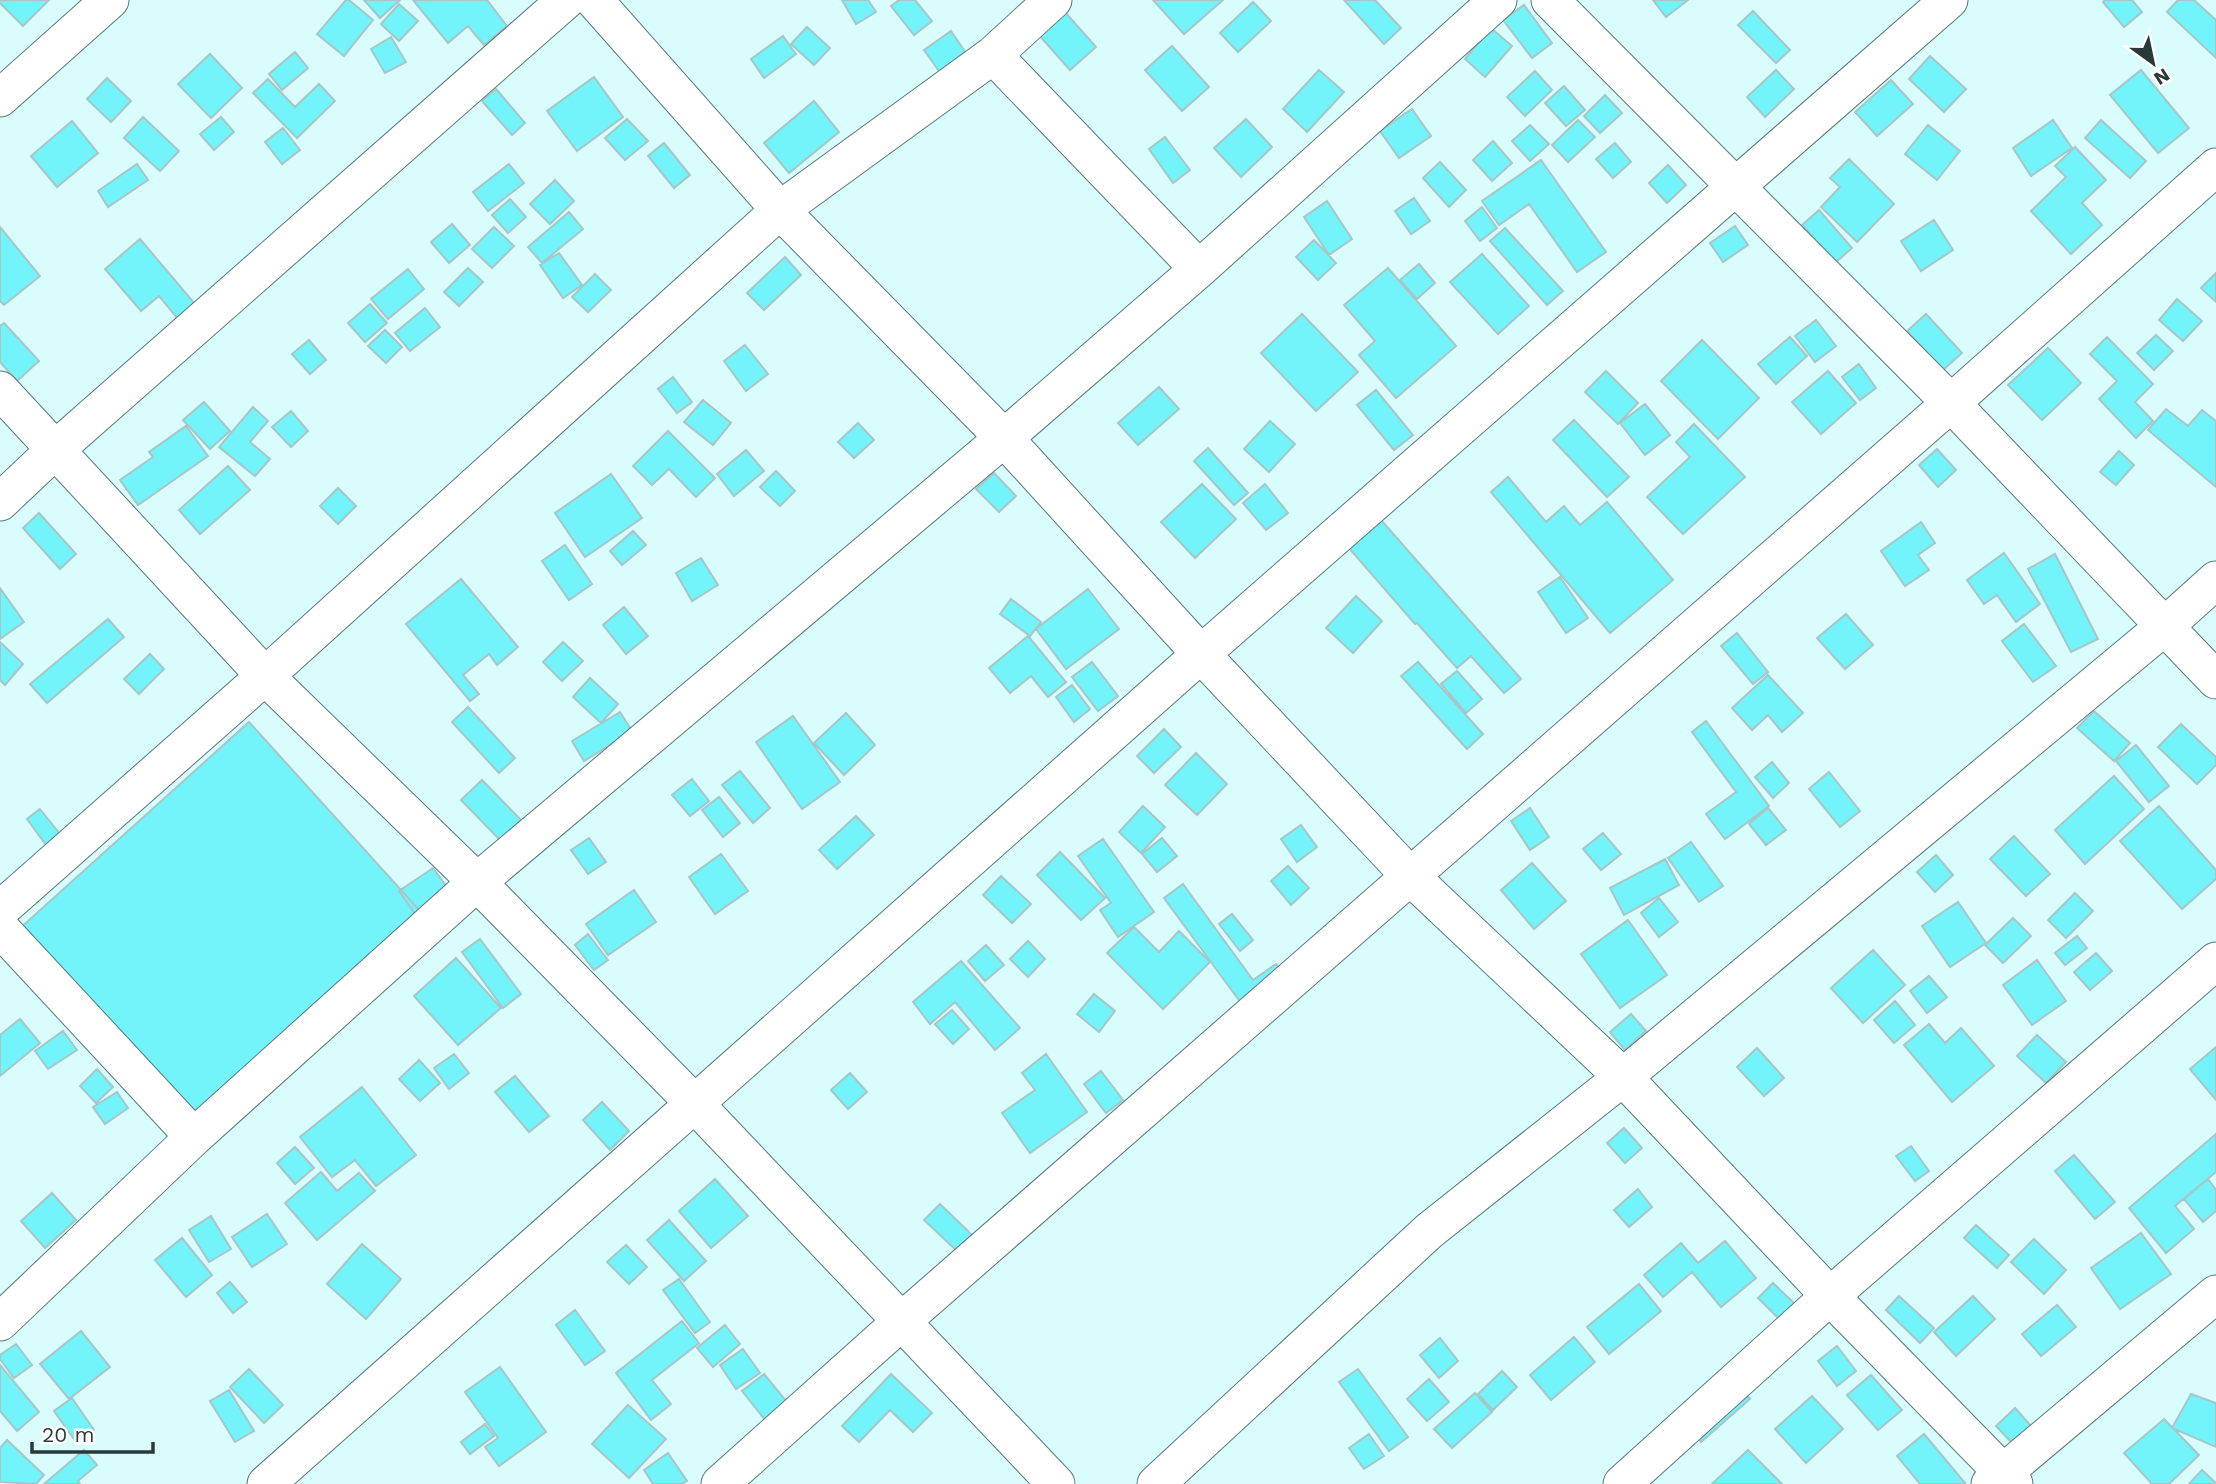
<svg xmlns="http://www.w3.org/2000/svg" width="2216" height="1484" viewBox="0 0 2216 1484" font-family="'Work Sans',sans-serif">
	<rect width="100%" height="100%" fill="#d9fcfd"/>
	<path fill="#73f4fa" stroke="#a5c7c8" stroke-width="2" d="M0 0H49L23 26 0 3Z
		M346 0H349L373 20 344 56 317 34Z
		M364 0H400L380 18Z
		M413 0H487L507 26 484 45 468 26 448 43Z
		M842 0H868L876 12 856 24Z
		M899 0H915L932 21 914 35 891 6Z
		M1153 0H1223L1184 34Z
		M1344 0H1375L1401 28 1384 44Z
		M1653 0H1688L1666 17Z
		M2105 0H2132L2142 12 2124 27 2103 2Z
		M2178 0H2194L2216 20V58L2167 12Z
		M1253 2 1271 21 1238 52 1220 33Z
		M399 4 418 21 399 41 381 24Z
		M1524 5 1552 43 1532 58 1503 20Z
		M1064 11 1096 47 1070 70 1038 34Z
		M1753 11 1790 50 1776 63 1738 25Z
		M807 27 830 48 814 65 791 44Z
		M1491 28 1512 46 1485 77 1465 59Z
		M951 31 968 56 941 74 924 50Z
		M783 36 796 54 764 78 751 59Z
		M391 37 406 62 385 73 371 49Z
		M1172 46 1209 87 1182 111 1145 70Z
		M295 52 308 68 282 90 269 74Z
		M210 54 242 88 211 118 178 84Z
		M1930 56 1966 89 1944 112 1909 79Z
		M1319 70 1344 92 1307 132 1283 109Z
		M1776 70 1794 89 1765 117 1747 97Z
		M2141 70 2189 128 2158 153 2110 95Z
		M1535 71 1552 90 1525 116 1507 97Z
		M594 77 623 117 577 151 547 111Z
		M107 78 131 101 111 122 87 99Z
		M268 79 295 107 319 84 335 101 297 138 253 93Z
		M1891 80 1913 104 1877 136 1855 112Z
		M1564 86 1585 110 1566 126 1545 103Z
		M496 89 525 123 512 135 482 101Z
		M1605 95 1622 113 1600 133 1584 116Z
		M814 101 839 132 789 173 764 143Z
		M1412 109 1431 136 1399 158 1380 131Z
		M143 117 179 151 160 171 124 138Z
		M221 117 234 132 214 150 200 134Z
		M627 119 648 141 625 160 605 138Z
		M1246 119 1272 147 1241 177 1214 148Z
		M1578 120 1595 137 1568 162 1552 145Z
		M2053 120 2072 148 2031 176 2013 148Z
		M2101 120 2146 161 2130 178 2085 138Z
		M72 121 98 153 57 187 31 156Z
		M1530 125 1549 144 1530 161 1512 141Z
		M1928 125 1960 151 1937 180 1905 154Z
		M283 128 300 150 282 164 265 142Z
		M1165 137 1190 170 1173 183 1149 149Z
		M1493 141 1512 163 1492 181 1473 160Z
		M664 143 690 175 674 188 648 156Z
		M1615 143 1631 162 1613 178 1596 159Z
		M2075 147 2106 180 2082 203 2102 225 2071 254 2031 211 2066 177 2055 166Z
		M1849 159 1894 204 1857 242 1821 207 1840 187 1830 178Z
		M1541 160 1606 252 1577 272 1529 204 1499 225 1482 201Z
		M1440 162 1466 190 1449 207 1423 178Z
		M137 164 148 180 108 207 98 191Z
		M509 164 524 183 488 211 473 192Z
		M1668 165 1686 185 1667 203 1649 183Z
		M555 180 574 201 550 224 530 204Z
		M1414 198 1430 221 1411 234 1395 211Z
		M510 199 526 217 508 233 492 215Z
		M1327 201 1352 239 1329 255 1304 217Z
		M1482 207 1497 228 1480 241 1465 221Z
		M1819 210 1852 248 1835 263 1802 225Z
		M569 212 583 229 542 263 528 247Z
		M1934 220 1953 250 1921 271 1901 241Z
		M452 224 470 245 449 263 431 242Z
		M1735 226 1748 245 1723 262 1710 243Z
		M0 227 40 276 4 305 0 301Z
		M494 227 514 246 492 268 472 249Z
		M1505 228 1563 291 1547 305 1490 241Z
		M140 239 200 310 183 325 159 296 141 311 105 269Z
		M1314 240 1336 263 1318 280 1296 257Z
		M559 253 582 285 563 298 540 265Z
		M1482 254 1529 306 1498 334 1450 282Z
		M785 257 801 275 764 310 747 293Z
		M1419 264 1435 283 1417 299 1400 280Z
		M468 268 483 282 459 306 444 292Z
		M1388 268 1456 346 1396 398 1359 355 1375 341 1344 305Z
		M408 269 424 289 388 319 371 299Z
		M2216 273V302L2201 288Z
		M595 274 611 290 588 312 572 297Z
		M2177 299 2202 321 2183 341 2159 320Z
		M370 304 387 323 365 342 348 323Z
		M425 308 440 327 410 351 395 333Z
		M1302 314 1358 372 1316 411 1261 353Z
		M1926 314 1962 353 1943 370 1907 331Z
		M1816 320 1836 346 1815 362 1795 336Z
		M4 323 39 361 17 381 0 362V326Z
		M385 330 402 347 386 363 368 346Z
		M2156 335 2173 351 2154 370 2137 353Z
		M1790 337 1807 356 1776 384 1758 364Z
		M2107 337 2153 384 2135 402 2153 421 2136 438 2099 399 2117 381 2090 354Z
		M309 340 326 360 310 374 292 354Z
		M1702 340 1759 398 1718 439 1661 381Z
		M745 345 768 374 746 391 724 361Z
		M2048 348 2081 383 2042 420 2008 385Z
		M1859 364 1876 388 1860 400 1842 377Z
		M1606 371 1638 403 1618 424 1585 392Z
		M1828 371 1856 403 1821 434 1792 402Z
		M673 377 692 402 677 413 658 389Z
		M1159 387 1179 409 1138 445 1118 423Z
		M1376 390 1413 435 1394 450 1357 405Z
		M703 400 731 423 713 445 684 422Z
		M204 402 230 431 210 449 183 420Z
		M1645 404 1670 435 1645 455 1620 423Z
		M253 407 268 421 250 442 270 459 255 476 219 447Z
		M2166 409 2188 426 2202 410 2216 421V487L2148 430Z
		M291 411 308 431 291 447 272 427Z
		M1574 420 1629 477 1607 497 1553 440Z
		M1270 421 1295 444 1269 472 1244 449Z
		M858 423 874 440 854 458 838 442Z
		M1694 424 1745 477 1683 534 1647 497 1690 457 1676 442Z
		M186 426 208 456 138 505 120 480 153 457 149 452Z
		M668 431 715 478 696 497 669 469 652 485 633 466Z
		M1208 448 1248 493 1234 505 1194 461Z
		M1937 449 1956 470 1938 487 1919 465Z
		M746 450 764 471 734 496 717 474Z
		M2119 451 2134 465 2116 485 2100 472Z
		M228 466 250 490 200 534 179 510Z
		M776 471 795 491 780 506 760 487Z
		M994 473 1016 496 999 512 976 489Z
		M611 474 642 518 585 557 555 513Z
		M1508 477 1546 522 1564 506 1580 525 1607 502 1673 580 1610 633 1491 492Z
		M1202 484 1236 519 1195 558 1161 522Z
		M1265 484 1288 513 1266 530 1243 503Z
		M338 488 356 506 338 524 320 506Z
		M39 513 76 554 60 569 23 528Z
		M1381 520 1521 679 1504 693 1471 656 1457 668 1417 623 1415 624 1349 548Z
		M1921 522 1935 543 1918 555 1929 570 1905 586 1881 551Z
		M633 531 646 545 622 565 610 551Z
		M565 545 592 584 569 600 542 561Z
		M2004 553 2040 604 2016 622 1997 595 1984 604 1967 580Z
		M2055 554 2098 639 2071 652 2028 569Z
		M701 558 718 585 692 601 676 573Z
		M1560 577 1588 618 1566 633 1538 592Z
		M461 579 518 647 497 665 489 654 463 675 479 694 470 701 406 624Z
		M0 588 24 622 0 639Z
		M1088 589 1119 629 1066 669 1036 629Z
		M1356 596 1382 621 1353 653 1326 628Z
		M1011 599 1041 622 1030 636 1000 614Z
		M624 607 648 636 626 654 603 625Z
		M1846 614 1873 645 1845 669 1817 638Z
		M108 619 124 637 47 703 30 684Z
		M2024 624 2056 666 2033 682 2002 641Z
		M1737 633 1768 672 1753 684 1721 646Z
		M1028 636 1066 682 1048 697 1031 676 1010 693 989 668Z
		M0 642 23 664 5 685 0 680Z
		M563 642 583 661 562 681 543 662Z
		M150 654 164 669 139 694 124 679Z
		M1092 662 1118 696 1098 711 1072 677Z
		M1418 662 1483 734 1467 749 1401 676Z
		M1457 671 1482 699 1466 713 1441 684Z
		M1768 675 1803 713 1782 732 1768 715 1752 730 1732 708Z
		M590 678 618 704 601 723 573 697Z
		M1072 685 1090 709 1074 722 1056 697Z
		M468 707 515 758 499 773 452 722Z
		M2094 711 2130 743 2114 761 2077 728Z
		M620 712 632 731 584 761 572 741Z
		M846 713 875 745 844 775 814 743Z
		M793 716 840 782 802 809 756 742Z
		M1706 721 1769 806 1725 839 1706 814 1736 792 1692 732Z
		M249 722 420 911 188 1119 18 930Z
		M2181 724 2216 757V765L2197 784 2158 747Z
		M1164 729 1181 747 1154 773 1137 756Z
		M2136 745 2169 786 2149 802 2116 761Z
		M1196 753 1227 784 1197 815 1165 785Z
		M1772 762 1789 783 1773 798 1755 777Z
		M740 771 770 808 753 823 722 785Z
		M1829 772 1860 811 1840 827 1809 789Z
		M2114 776 2144 809 2085 864 2055 830Z
		M692 779 709 801 690 816 672 795Z
		M482 780 521 820 500 840 461 800Z
		M719 797 740 823 723 837 702 810Z
		M1143 806 1165 827 1141 853 1119 832Z
		M2159 806 2216 870V879L2182 909 2120 841Z
		M1530 808 1549 837 1530 850 1511 821Z
		M1768 808 1786 830 1766 845 1749 824Z
		M40 809 60 834 46 845 27 819Z
		M856 816 874 835 837 869 819 850Z
		M1301 825 1317 847 1297 862 1281 839Z
		M1603 833 1621 854 1601 870 1583 849Z
		M2014 836 2050 874 2026 896 1990 859Z
		M589 838 606 862 588 874 571 850Z
		M1162 838 1177 856 1157 872 1142 854Z
		M1103 839 1154 912 1118 937 1100 910 1111 903 1078 856Z
		M1691 842 1723 886 1699 902 1668 858Z
		M1060 852 1105 898 1081 920 1037 875Z
		M721 854 748 891 715 914 689 877Z
		M1936 855 1953 875 1935 892 1917 872Z
		M1665 859 1679 885 1624 915 1610 888Z
		M1532 863 1566 901 1534 929 1501 890Z
		M1288 866 1309 888 1291 905 1271 881Z
		M433 868 450 891 416 915 399 891Z
		M1001 876 1031 904 1012 923 983 895Z
		M1183 884 1253 980 1276 964 1288 980 1247 1011 1164 898Z
		M634 890 656 922 608 955 586 924Z
		M2075 893 2093 911 2066 938 2048 920Z
		M1659 898 1678 922 1659 937 1641 913Z
		M1958 902 1986 943 1950 967 1922 926Z
		M1232 914 1253 940 1240 951 1219 924Z
		M2013 918 2031 936 2003 963 1985 945Z
		M1628 920 1667 975 1620 1008 1581 954Z
		M1134 927 1159 952 1179 931 1210 962 1163 1009 1107 953Z
		M588 934 608 960 594 970 575 945Z
		M2077 936 2087 948 2065 965 2055 953Z
		M480 939 521 994 503 1008 462 952Z
		M1028 941 1045 959 1028 977 1010 959Z
		M986 945 1004 965 985 981 968 961Z
		M1873 950 1905 985 1863 1023 1831 988Z
		M2096 953 2112 971 2090 990 2074 972Z
		M456 958 501 1008 458 1045 414 996Z
		M2037 960 2066 1001 2032 1025 2003 985Z
		M961 961 1020 1028 995 1050 955 1002 930 1024 913 1002Z
		M1929 976 1947 997 1927 1013 1910 991Z
		M1094 994 1115 1011 1099 1032 1077 1014Z
		M1895 1001 1915 1025 1894 1043 1874 1020Z
		M952 1010 969 1029 953 1044 935 1024Z
		M1631 1014 1646 1031 1625 1050 1610 1032Z
		M20 1019 40 1043 0 1076V1035Z
		M1929 1024 1945 1043 1961 1028 1994 1066 1952 1102 1904 1045Z
		M63 1031 77 1050 48 1069 35 1051Z
		M2037 1035 2066 1062 2046 1083 2017 1056Z
		M2216 1047V1100L2190 1069Z
		M1757 1048 1784 1078 1764 1096 1737 1067Z
		M454 1054 469 1073 449 1089 434 1068Z
		M1046 1054 1087 1112 1030 1153 1002 1113 1035 1090 1022 1073Z
		M419 1060 440 1083 420 1101 399 1079Z
		M97 1069 113 1087 96 1103 80 1086Z
		M1101 1071 1123 1100 1106 1113 1084 1084Z
		M850 1073 867 1092 848 1109 831 1090Z
		M515 1076 549 1116 529 1132 495 1092Z
		M362 1087 416 1155 376 1186 355 1160 332 1177 300 1137Z
		M117 1092 128 1108 105 1124 93 1107Z
		M602 1102 629 1131 610 1150 583 1120Z
		M1624 1128 1642 1148 1625 1163 1607 1143Z
		M2216 1134V1172L2175 1206 2194 1229 2166 1253 2129 1208Z
		M1911 1146 1929 1171 1915 1181 1896 1156Z
		M295 1147 314 1168 295 1184 277 1163Z
		M2074 1155 2115 1202 2095 1219 2055 1171Z
		M321 1172 337 1191 359 1173 375 1191 317 1240 285 1203Z
		M715 1179 748 1216 711 1248 679 1211Z
		M2208 1179 2216 1190V1211L2203 1222 2184 1199Z
		M1638 1189 1652 1207 1629 1227 1614 1210Z
		M52 1193 76 1220 45 1248 21 1221Z
		M940 1204 972 1235 957 1251 924 1220Z
		M267 1214 287 1244 252 1267 232 1237Z
		M211 1216 231 1249 209 1262 189 1230Z
		M669 1220 706 1261 684 1281 647 1240Z
		M1976 1225 2009 1255 1997 1268 1964 1238Z
		M2141 1233 2171 1274 2120 1309 2091 1268Z
		M182 1238 212 1275 186 1297 155 1260Z
		M2034 1239 2066 1270 2044 1294 2011 1262Z
		M1725 1241 1756 1278 1721 1307 1692 1272 1663 1297 1644 1275 1681 1243 1698 1263Z
		M362 1244 401 1279 366 1319 327 1284Z
		M626 1245 647 1267 629 1284 607 1262Z
		M679 1279 710 1322 695 1333 663 1290Z
		M230 1282 247 1302 233 1313 217 1293Z
		M1773 1283 1795 1304 1780 1320 1758 1298Z
		M1639 1284 1661 1311 1609 1354 1587 1327Z
		M1899 1296 1934 1328 1920 1343 1886 1310Z
		M1973 1296 1995 1319 1956 1356 1934 1332Z
		M2057 1305 2076 1327 2041 1356 2022 1334Z
		M575 1310 605 1351 585 1365 556 1325Z
		M682 1321 699 1343 652 1380 671 1404 651 1420 616 1373Z
		M725 1325 740 1344 713 1367 697 1348Z
		M81 1331 110 1367 69 1399 40 1364Z
		M1574 1337 1595 1362 1551 1400 1530 1375Z
		M1440 1338 1458 1361 1439 1378 1420 1355Z
		M16 1344 32 1365 14 1378 0 1359V1355Z
		M1837 1346 1856 1371 1837 1386 1818 1361Z
		M743 1349 760 1373 736 1389 720 1365Z
		M0 1365 39 1412 17 1431 0 1411Z
		M500 1367 546 1432 499 1466 485 1447 498 1438 465 1392Z
		M249 1369 283 1405 264 1423 230 1387Z
		M1358 1369 1408 1437 1389 1451 1339 1382Z
		M1502 1371 1517 1387 1493 1410 1478 1394Z
		M764 1374 787 1402 765 1420 742 1391Z
		M891 1374 932 1413 913 1432 890 1410 859 1442 842 1426Z
		M1871 1375 1902 1410 1878 1430 1847 1395Z
		M1429 1379 1449 1402 1427 1421 1407 1399Z
		M1737 1384 1750 1399 1701 1442 1688 1427Z
		M229 1390 254 1431 235 1442 210 1401Z
		M1475 1393 1492 1412 1452 1448 1434 1429Z
		M2191 1394 2216 1403V1447L2172 1428Z
		M1812 1396 1843 1429 1806 1463 1775 1429Z
		M72 1398 94 1430 76 1442 54 1411Z
		M628 1405 666 1439 629 1478 592 1444Z
		M2015 1408 2031 1426 2012 1443 1996 1426Z
		M2164 1419 2199 1455 2169 1484H2152L2124 1453Z
		M485 1424 494 1436 470 1454 461 1442Z
		M1369 1434 1384 1456 1364 1469 1349 1448Z
		M1924 1434 1965 1483 1964 1484H1920L1897 1456Z
		M7 1440 44 1475 36 1484 0 1482V1448Z
		M84 1450 97 1465 78 1481 80 1484H44Z
		M1748 1450 1782 1484H1712Z
		M668 1453 687 1481 682 1484H653L644 1470Z
		M2202 1470 2216 1483V1484H2189Z"/>
	<g fill="none" stroke-linecap="round" stroke-linejoin="round">
		<g stroke="#587879" stroke-width="39">
			<path id="minor" d="M594 0 780 210 1004 438 1201 654 1411 877 1623 1077 1830 1296 2014 1484
				M1550 0 1951 403 2216 680
				M993 55 1199 269
				M0 98 110 0
				M0 390 265 676 477 882 694 1103 1056 1484
				M0 502 55 450 566 0
				M0 910 265 676 780 210 993 55 1053 0
				M0 928 194 1137
				M0 1322 194 1137 477 882 1004 438 1199 269 1498 0
				M266 1484 1201 654 1949 0
				M720 1484 902 1321 1951 403 2216 167
				M1156 1484 1429 1231 1623 1077 2165 626 2216 580
				M1622 1484 1830 1296 2216 961
				M1990 1484 2216 1294"/>
		</g>
		<use href="#minor" stroke="#fff" stroke-width="37"/>
	</g>
	<g transform="translate(2153 63) rotate(147)" stroke="#ffffff" stroke-width="5" paint-order="stroke">
	<path d="M0-5L12 26L0 18L-12 26Z" fill="#2b3839"/>
	<text y="-10" font-size="19" font-weight="bold" text-anchor="middle" fill="#2b3839">N</text>
	</g>
	<path d="M32 1442v10h121v-10" fill="none" stroke="#2b3839" stroke-width="3.5"/>
	<text x="42" y="1442" font-size="21" fill="#2b3839" stroke="#ffffff" stroke-width="5" paint-order="stroke">20 m</text>
</svg>
